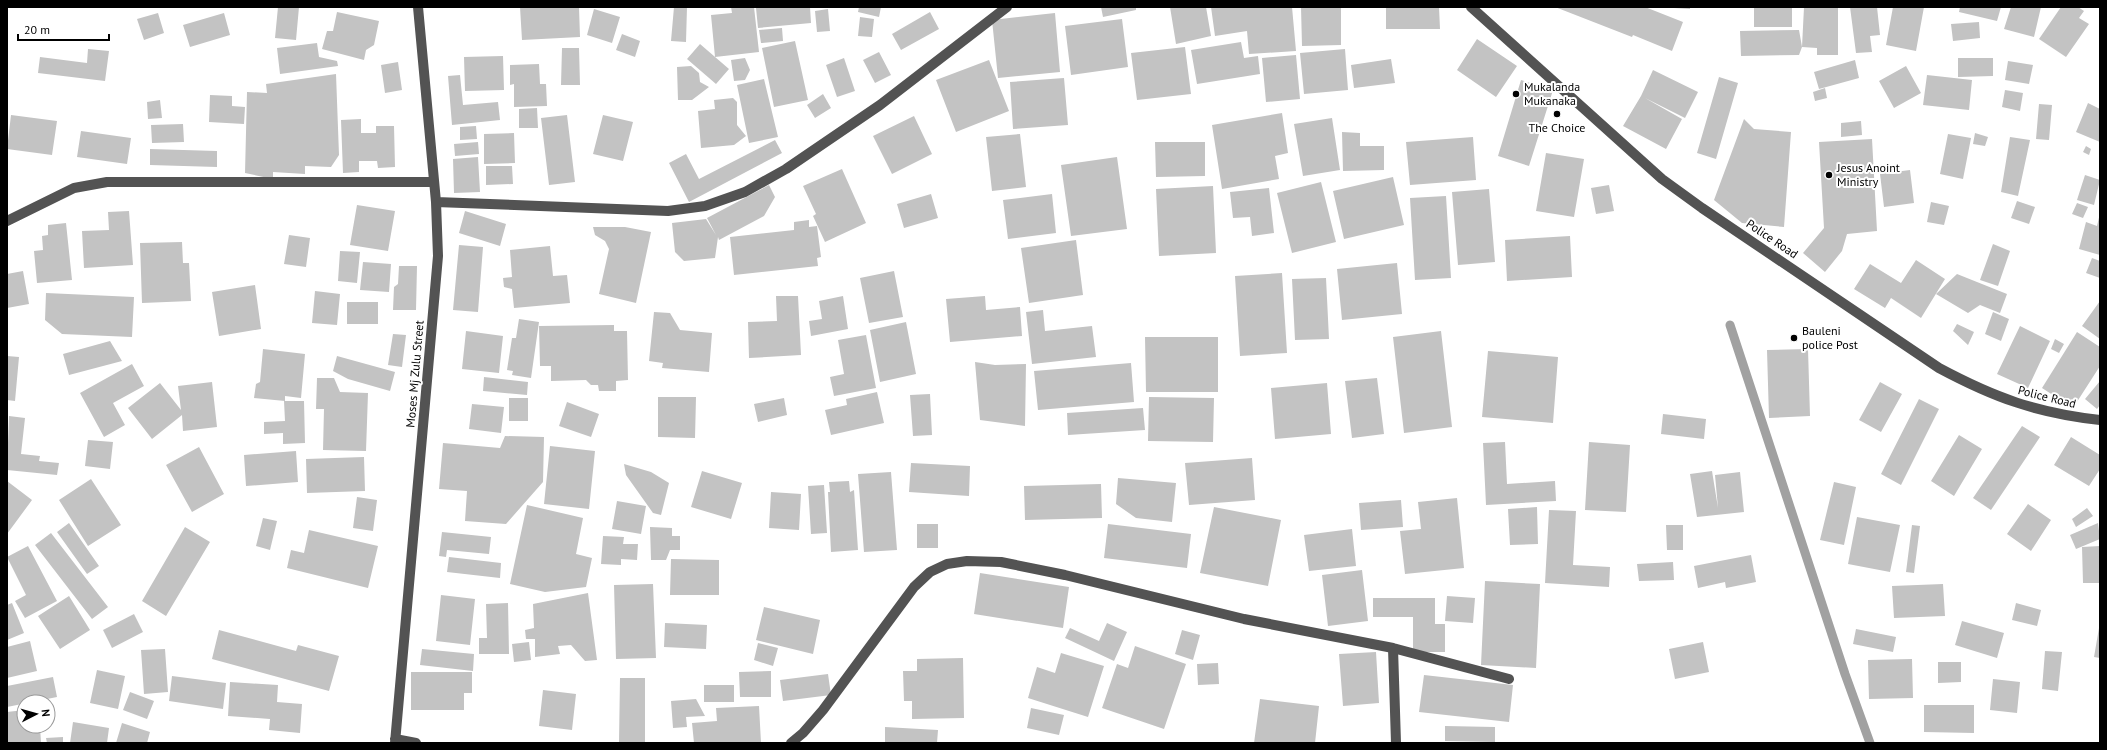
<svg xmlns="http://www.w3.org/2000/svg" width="2107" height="750" viewBox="0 0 2107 750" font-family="'PT Sans',sans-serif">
	<rect width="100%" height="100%" fill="#fff"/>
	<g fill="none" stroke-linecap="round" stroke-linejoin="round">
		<path stroke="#a1a1a1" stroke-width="9" d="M1730 325 1845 674 1870 743"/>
	</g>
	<path fill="#c3c3c3" d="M278 7H299L296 40 275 38Z
		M520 7H579L580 37 522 40Z
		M674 7H687L686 42 671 41Z
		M731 7H754L759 52 715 57 711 15 732 13Z
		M810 7 811 23 758 28 756 8Z
		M859 7H881L879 17 858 12Z
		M1101 7H1136V10L1103 17Z
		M1170 7H1206L1211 36 1176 44Z
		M1211 7H1292L1296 51 1249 54 1247 31 1215 36Z
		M1301 7H1341V45L1302 46Z
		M1386 7H1439L1440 29H1386Z
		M1555 7H1645L1683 22 1672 51 1633 35 1632 37Z
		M1674 7H1690V9L1674 8Z
		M1754 7H1792V27H1754Z
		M1804 7H1838V55H1817V48L1802 47Z
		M1850 7H1877L1880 35 1870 36 1872 52 1856 53Z
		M1893 7H1924L1916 51 1886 45Z
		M1960 7H2001L1997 21 1959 12Z
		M2011 7H2041L2034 37 2004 29Z
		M2061 7H2078L2084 11 2079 18 2089 24 2066 57 2039 39Z
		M594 9 620 17 612 43 587 35Z
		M828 9 830 31 817 32 815 11Z
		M337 12 379 21 374 45 366 50 364 60 322 49 327 31H333Z
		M930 12 939 29 901 50 892 34Z
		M158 13 164 33 144 40 137 19Z
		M224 13 230 35 190 47 183 25Z
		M1055 13 1060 72 998 78 992 20Z
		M860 17 874 19 872 37 858 36Z
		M1122 19 1128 67 1071 75 1065 26Z
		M1979 22 1980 38 1953 41 1951 24Z
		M782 28 783 41 761 43 759 30Z
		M1799 30 1802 47 1799 55 1741 56 1740 31Z
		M622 34 640 41 635 57 616 50Z
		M1477 39 1517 66 1496 97 1457 70Z
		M795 41 808 100 774 107 762 48Z
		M1241 42 1244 58 1258 56 1260 74 1197 84 1191 50Z
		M317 43 319 57 337 61 338 66 280 74 277 48Z
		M700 44 729 69 716 84 687 59Z
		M1185 47 1191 94 1137 100 1131 53Z
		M562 48H579L580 85H561Z
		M88 49 109 51 105 81 38 73 40 57 87 63Z
		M1345 49 1348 90 1304 94 1300 53Z
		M879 52 891 75 875 83 863 60Z
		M1296 55 1300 99 1266 102 1262 58Z
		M503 56 504 90 465 91 464 57Z
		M745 58 750 70 745 80 734 81 731 60Z
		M844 58 855 91 837 97 826 65Z
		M1958 58H1993V76L1958 77Z
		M1391 59 1395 83 1354 88 1351 65Z
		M989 60 1009 111 956 132 936 80Z
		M1855 60 1859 78 1819 89 1814 72Z
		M2008 61 2033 65 2029 84 2005 80Z
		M398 62 402 90 385 93 381 65Z
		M539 64 540 84H546L547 106 514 107V84L510 85V65Z
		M691 66 699 73 700 82 709 87 692 100H678L677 67Z
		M1906 66 1921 93 1894 108 1879 81Z
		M1653 70 1698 92 1685 118 1645 98 1682 119 1666 149 1623 126 1641 96Z
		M336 74 339 155 331 167 305 166V174L273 172V179L245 173 247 92 267 93 266 84Z
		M460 75 463 105 498 102 500 120 452 125 448 76Z
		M1927 75 1972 80 1969 110 1923 105Z
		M1719 77 1738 83 1716 159 1697 153Z
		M1064 78 1068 125 1013 129 1010 82Z
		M764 79 778 137 749 143 737 85Z
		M1521 80 1553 90 1529 166 1498 156Z
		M1825 88 1827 98 1815 101 1813 92Z
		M2005 90 2023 93 2020 111 2002 107Z
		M823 94 831 108 815 118 807 105Z
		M210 95 232 96V106L245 107 244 124 209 122Z
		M733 98 737 102V125L746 136 734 145 701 148 698 111 715 109 714 100Z
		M160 100 162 118 148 119 147 102Z
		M2088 103 2100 109V142L2076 132Z
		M2039 104 2052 105 2049 140 2036 139Z
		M537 108 538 128H519V109Z
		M1282 113 1288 153 1275 156 1279 179 1222 189 1212 125Z
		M11 115 57 121 52 155 7 149Z
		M567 115 575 182 549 185 541 118Z
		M603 115 633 122 623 161 593 154Z
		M914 116 932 154 892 174 873 136Z
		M1332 118 1340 170 1303 176 1294 124Z
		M361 119V133H376V126H394L395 167 378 168 377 161H359V172L343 173 341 120Z
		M1744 119 1754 129 1791 132 1784 227 1742 223 1714 200Z
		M1861 121 1862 135 1841 137V123Z
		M183 124 184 142 152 143 151 125Z
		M476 126 477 139 460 140V127Z
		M81 131 131 138 127 164 77 157Z
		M1342 132 1360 133V146H1384V170L1343 171Z
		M514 133 515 163 484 164V134Z
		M1975 133 1988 137 1985 146 1973 144Z
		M1020 134 1026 187 992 191 986 137Z
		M1948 134 1971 138 1963 179 1940 174Z
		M1473 137 1476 180 1410 185 1406 142Z
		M2010 137 2030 140 2018 196 2001 192Z
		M1872 139 1877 231 1847 234 1842 251 1825 272 1803 253 1824 228 1819 142Z
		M775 140 782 153 689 202 669 163 686 154 699 179Z
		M478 142 479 154 455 156 454 144Z
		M1155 142H1205V176L1156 177Z
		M2086 146 2091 149 2089 155 2083 152Z
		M150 149 217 151V167L150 165Z
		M1546 153 1584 159 1574 217 1536 211Z
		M478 157 480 192 454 193 453 159Z
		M1117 157 1127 229 1071 236 1061 165Z
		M486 166H512L513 184 486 185Z
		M842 169 866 223 825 242 813 216 816 214 803 186Z
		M1910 170 1914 203 1884 207 1880 174Z
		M2085 175 2100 180 2094 205 2077 200Z
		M1393 177 1404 225 1344 239 1333 191Z
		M1321 182 1336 242 1292 253 1277 193Z
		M769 185 775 197 764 216 719 240 718 237 715 258 684 261 675 252 672 223 706 219 716 235 707 218Z
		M1609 185 1614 211 1596 214 1591 188Z
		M1213 186 1216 253 1159 256 1156 189Z
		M1269 188 1274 233 1252 236 1250 217 1233 218 1230 192Z
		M1489 189 1495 262 1458 265 1452 192Z
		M931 194 938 218 904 228 897 204Z
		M1052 194 1056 233 1008 239 1003 200Z
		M1446 196 1451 278 1415 280 1410 198Z
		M2017 201 2035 207 2029 224 2011 218Z
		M1931 202 1949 206 1944 225 1927 222Z
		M2077 203 2088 207 2083 218 2072 214Z
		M357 205 395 211 388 251 350 245Z
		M129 211 133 265 84 268 82 231 109 230 108 212Z
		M465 211 506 224 500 246 459 233Z
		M2100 213V255L2079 249 2086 222 2097 226Z
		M809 220V227L817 226 821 257 817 258 818 266 734 275 730 237 794 230V222Z
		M66 223 72 280 37 283 34 251 43 250 42 236 48 235V225Z
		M593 227H625L651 232 636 303 599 294 609 249 605 241 595 235Z
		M289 235 310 238 306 267 284 264Z
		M1570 236 1572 277 1507 281 1505 240Z
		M1076 240 1083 295 1029 303 1021 248Z
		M182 242 183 263H189L191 301 142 303 140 243Z
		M1993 244 2010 251 1998 286 1980 280Z
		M459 245 483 247 478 312 453 310Z
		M550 246 553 276 567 275 570 303 514 308 512 289 504 287 503 278 512 277 510 250Z
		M340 251 360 252 357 283 338 281Z
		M2092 258 2100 261V278L2086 273Z
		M1916 260 1945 279 1921 318 1891 298 1885 308 1854 289 1870 264 1901 283Z
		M363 262 391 264 389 292 360 290Z
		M1397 263 1402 314 1342 320 1337 269Z
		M399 266H417L416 310H393L394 287 398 284Z
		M23 271 29 304 7 308V274Z
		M894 271 903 317 869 323 860 278Z
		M1282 273 1287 353 1240 356 1235 276Z
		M1957 274 2007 294 2000 313 1980 305 1968 313 1936 294Z
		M1326 278 1329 339 1295 340 1292 279Z
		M255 285 261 329 219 336 212 292Z
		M315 291 340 294 337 325 312 323Z
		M46 293 134 297 132 337 62 334 45 320Z
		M776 296H798L801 355 749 358 748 322 777 321Z
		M843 296 848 329 811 336 809 321 822 319 819 301Z
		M985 296 986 310 1020 307 1022 336 950 342 946 299Z
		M2100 301V339L2082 326Z
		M347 302H378V324H347Z
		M1043 310 1045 331 1092 326 1096 357 1032 364 1026 312Z
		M654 312 670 313 680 330 712 333 709 372 662 368 663 363 649 361Z
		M1993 312 2009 319 2001 341 1985 334Z
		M519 319 539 322 531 378 512 375 513 371 507 370 512 338H516Z
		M906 322 916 374 880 382 870 330Z
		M1957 324 1974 332 1968 345 1953 331Z
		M614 325V331H627L628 380 616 381V391H599L598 385H591L586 380 551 381V366H540L539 326Z
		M2020 326 2050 341 2028 388 1997 374Z
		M466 331 503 336 499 373 462 369Z
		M1441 331 1452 427 1404 433 1393 337Z
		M2077 332 2100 347V366L2073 408 2042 388Z
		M393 334 406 335 402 367 388 365Z
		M866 335 876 388 834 396 830 377 844 374 838 340Z
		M1145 337H1218V392H1146Z
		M2055 339 2064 344 2059 353 2051 349Z
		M110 341 122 361 69 375 63 354Z
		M263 349 305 354 301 398 285 396V401L254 398 256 384 260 382Z
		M1808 349 1810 416 1769 418 1767 350Z
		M1488 351 1558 357 1553 423 1482 417Z
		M7 356 19 357 15 401 7 400Z
		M337 356 395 372 390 391 348 379 333 371Z
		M975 362 995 365 1026 364 1025 426 980 420Z
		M1131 363 1134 402 1038 410 1034 371Z
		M132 364 144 386 113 403 125 425 104 437 80 393Z
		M484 377 528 382 527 395 483 391Z
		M317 378H334L340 392 368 393 366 451 323 450 324 409H316Z
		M1377 378 1384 434 1352 438 1345 381Z
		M2100 381V405L2097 409 2085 399Z
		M212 382 217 427 183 431 182 415 152 439 128 408 160 383 181 410 178 386Z
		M1880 382 1902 394 1881 432 1859 420Z
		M1327 383 1331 434 1275 439 1271 388Z
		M877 392 884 423 831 435 825 410 847 405 846 399Z
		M930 394 932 435 913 436 910 395Z
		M658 397H696L695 438 658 437Z
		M1149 397 1214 398 1213 442 1148 441Z
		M509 398H528V421H509Z
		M784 398 787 415 758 422 754 404Z
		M1919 399 1939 409 1901 485 1881 474Z
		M284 401H304L305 443 283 444V433L264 434V422L285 421Z
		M567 402 599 414 591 437 559 426Z
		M472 404 504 407 501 433 469 429Z
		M1143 408 1145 430 1068 435 1067 413Z
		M1663 414 1706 419 1704 439 1661 434Z
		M9 416 25 418 21 454 40 456 39 461 59 463 57 475 7 470Z
		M2022 426 2040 437 1991 510 1973 498Z
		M1959 435 1982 449 1954 496 1931 481Z
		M505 436 544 437 543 482 506 524 465 521 467 491 439 489 443 443 500 448Z
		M2071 437 2100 455V469L2089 486 2054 465Z
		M88 440 113 442 110 469 85 466Z
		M1505 442 1507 484 1555 481 1556 501 1486 505 1483 443Z
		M1589 442 1630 445 1626 512 1585 510Z
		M550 446 595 451 589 509 544 504Z
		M199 447 224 494 192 512 166 465Z
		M296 451 298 482 246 486 244 455Z
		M364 457 365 491 307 493 306 459Z
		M1252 458 1255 500 1189 505 1185 463Z
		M911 463 970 466 969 496 909 492Z
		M624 464 651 472 669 483 661 515 653 513 626 475Z
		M702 471 742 483 731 519 691 507Z
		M1712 471 1718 508 1715 475 1740 472 1744 512 1697 517 1690 474Z
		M891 472 897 550 864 552 858 474Z
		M1118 478 1176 483 1172 522 1136 518 1116 504Z
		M91 479 121 525 88 546 59 500Z
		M7 481 32 500 7 534Z
		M849 481 850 492 854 490 858 550 831 552 828 492H830L829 482Z
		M1834 482 1856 487 1844 545 1820 540Z
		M1101 484 1102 518 1025 520 1024 486Z
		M824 485 827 533 811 534 808 486Z
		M771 492 801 494 799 530 769 528Z
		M357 497 377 500 373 531 353 528Z
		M1457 498 1464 568 1405 574 1400 531 1421 529 1418 502Z
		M1401 500 1403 527 1361 530 1359 503Z
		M617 501 646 506 641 534 612 529Z
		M2028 504 2051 520 2031 551 2007 534Z
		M527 505 583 518 576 554 592 558 586 587 545 592 510 584Z
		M1214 507 1281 520 1268 586 1200 573Z
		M1537 507 1538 544 1510 545 1508 509Z
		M2087 508 2093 516 2076 527 2072 519Z
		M1549 510 1576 511 1573 565 1610 567 1609 587 1545 583Z
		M1857 517 1900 525 1890 572 1848 564Z
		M263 518 277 521 270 550 256 546Z
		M69 523 99 566 87 574 57 532Z
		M2098 523 2100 539 2076 549 2070 535Z
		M917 524H938V548H917Z
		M1108 524 1191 534 1187 568 1104 558Z
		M1666 525H1683V550H1667Z
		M1912 525 1920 526 1914 573 1906 572Z
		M185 527 210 542 166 616 142 601Z
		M650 527 672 528V536H680V550H670L666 560H651Z
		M1352 529 1356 566 1309 571 1304 535Z
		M309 530 378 546 368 588 287 568 291 550 304 553Z
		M442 532 491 537 489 554 447 550 446 557 439 556Z
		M51 533 108 607 92 619 35 545Z
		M603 536 624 537 623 544H638L637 560 621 559V565L601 564Z
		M28 546 57 601 25 618 15 601 26 595 7 557Z
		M2100 546V583H2083L2082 547Z
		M1751 555 1756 582 1726 588 1725 582 1698 588 1694 566Z
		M449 557 501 563 500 578 447 572Z
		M671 559 719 560V595H670Z
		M1673 562 1674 580 1639 581 1637 564Z
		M1362 570 1368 621 1328 626 1322 575Z
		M980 573 1069 587 1063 628 974 614Z
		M1485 581 1540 584 1536 668 1481 665Z
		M653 584 656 658 616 659 614 585Z
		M1943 584 1945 616 1894 618 1892 586Z
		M588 593 597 660 585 661 571 645 558 646 560 654 535 657V639H526L525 630 534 628 533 604Z
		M441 595 475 599 470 645 436 641Z
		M69 596 90 630 60 649 38 616Z
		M1447 596 1475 598 1473 623 1445 621Z
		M1373 598H1435V624H1445V652H1413V617H1373Z
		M12 603 24 633 7 640V605Z
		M508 603 509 654H479V638H487L486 604Z
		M2016 603 2041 610 2037 626 2012 620Z
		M764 607 820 620 813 654 756 640Z
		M134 614 143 632 112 648 103 630Z
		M1962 621 2004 633 1997 658 1955 645Z
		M665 623 707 625 706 649 664 647Z
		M1107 623 1127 632 1114 661 1065 638 1070 628 1099 641Z
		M2099 628H2100V658L2094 657Z
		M1856 629 1896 637 1893 652 1853 644Z
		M219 630 296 651 298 645 339 656 329 691 212 659Z
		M1182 630 1200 635 1193 660 1175 654Z
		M30 641 37 671 7 678V647Z
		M529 642 531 660 514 662 512 644Z
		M1703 642 1709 672 1675 679 1669 649Z
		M758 643 778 648 773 666 754 660Z
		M1135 646 1186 664 1164 729 1102 708 1117 664 1128 668Z
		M165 649 168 692 144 694 141 650Z
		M422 649 474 654 473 671 420 665Z
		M2045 651 2062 652 2058 691 2042 689Z
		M1376 652 1379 703 1343 706 1339 654Z
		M1061 653 1104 666 1088 717 1028 698 1037 667 1055 673Z
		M963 658 964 718 912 719V701H904L903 671H917V659Z
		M1912 659 1913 698 1869 699 1868 660Z
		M1938 662H1961V682L1938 683Z
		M1218 663 1219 684 1198 685 1197 664Z
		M97 670 125 676 118 709 90 703Z
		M771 671V697H740L739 672Z
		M411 672H472V693H464V710H411Z
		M828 674 831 695 783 701 780 680Z
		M1424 675 1513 685 1509 722 1419 712Z
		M172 676 226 683 223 709 169 701Z
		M53 677 57 697 7 707V686Z
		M620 678H645V743H619Z
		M1993 679 2020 682 2017 713 1990 710Z
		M230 682 278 685 277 702 302 704 300 733 269 730 270 719 228 716Z
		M704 685H734V702H704Z
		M543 690 576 694 572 730 539 726Z
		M130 692 154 701 147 719 123 710Z
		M696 699 705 716 686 717 687 727 673 728 671 701Z
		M1260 699 1319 706 1315 743H1254Z
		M1924 705H1974V733L1924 732Z
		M759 706 761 743H694L692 723 717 721 716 708Z
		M1031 708 1064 715 1059 735 1027 728Z
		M24 710V726H40L41 743H7V712Z
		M73 722 109 728 107 743H70Z
		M122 723 150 732 147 743H116Z
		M1445 726 1495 727V742L1445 741Z
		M885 727 938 730 937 743H885Z
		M63 737V743H47L46 738Z"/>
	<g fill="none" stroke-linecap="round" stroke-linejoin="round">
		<path stroke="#535353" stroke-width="10" d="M1471 7 1662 179 1702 208 1939 368C1995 398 2037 413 2100 420
			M436 202 668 211 705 206 745 192 786 169 880 105 1007 7
			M7 221 74 188 107 182H434
			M1393 648 1396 743
			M395 739 416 743
			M395 743 438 256 436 202 418 7
			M791 743 803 733 823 710 914 587 930 572 947 564 967 561 1001 562 1065 575 1244 619 1393 648 1509 679"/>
	</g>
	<g fill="#000" stroke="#fff" stroke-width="1.5">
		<circle cx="1516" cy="94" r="4"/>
		<circle cx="1557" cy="114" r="4"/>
		<circle cx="1829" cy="175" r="4"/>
		<circle cx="1794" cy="338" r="4"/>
	</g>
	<g text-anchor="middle" stroke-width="4" stroke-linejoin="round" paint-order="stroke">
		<g font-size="12" fill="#000" stroke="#fff" text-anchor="start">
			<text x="1524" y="91">Mukalanda<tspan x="1524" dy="14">Mukanaka</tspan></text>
			<text x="1557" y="132" text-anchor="middle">The Choice</text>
			<text x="1837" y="172">Jesus Anoint<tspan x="1837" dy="14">Ministry</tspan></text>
			<text x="1802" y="335">Bauleni<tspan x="1802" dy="14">police Post</tspan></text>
		</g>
		<g font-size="12" fill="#000" stroke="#fff">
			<text transform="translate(1772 239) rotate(34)" y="4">Police Road</text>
			<text transform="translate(415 374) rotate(-85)" y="4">Moses Mj Zulu Street</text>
			<text transform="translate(2047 397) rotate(14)" y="4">Police Road</text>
		</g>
	</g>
	<rect width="2107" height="750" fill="none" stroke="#000000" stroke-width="16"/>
	<g transform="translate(36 714) rotate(84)"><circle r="19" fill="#ffffff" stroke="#999999"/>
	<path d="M0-3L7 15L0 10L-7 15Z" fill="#000000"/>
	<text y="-6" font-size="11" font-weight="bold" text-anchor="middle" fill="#000000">N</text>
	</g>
	<path d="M18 34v6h91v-6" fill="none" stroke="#000000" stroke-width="2"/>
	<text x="24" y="34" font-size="12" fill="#000000" stroke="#ffffff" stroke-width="3" paint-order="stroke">20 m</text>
</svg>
